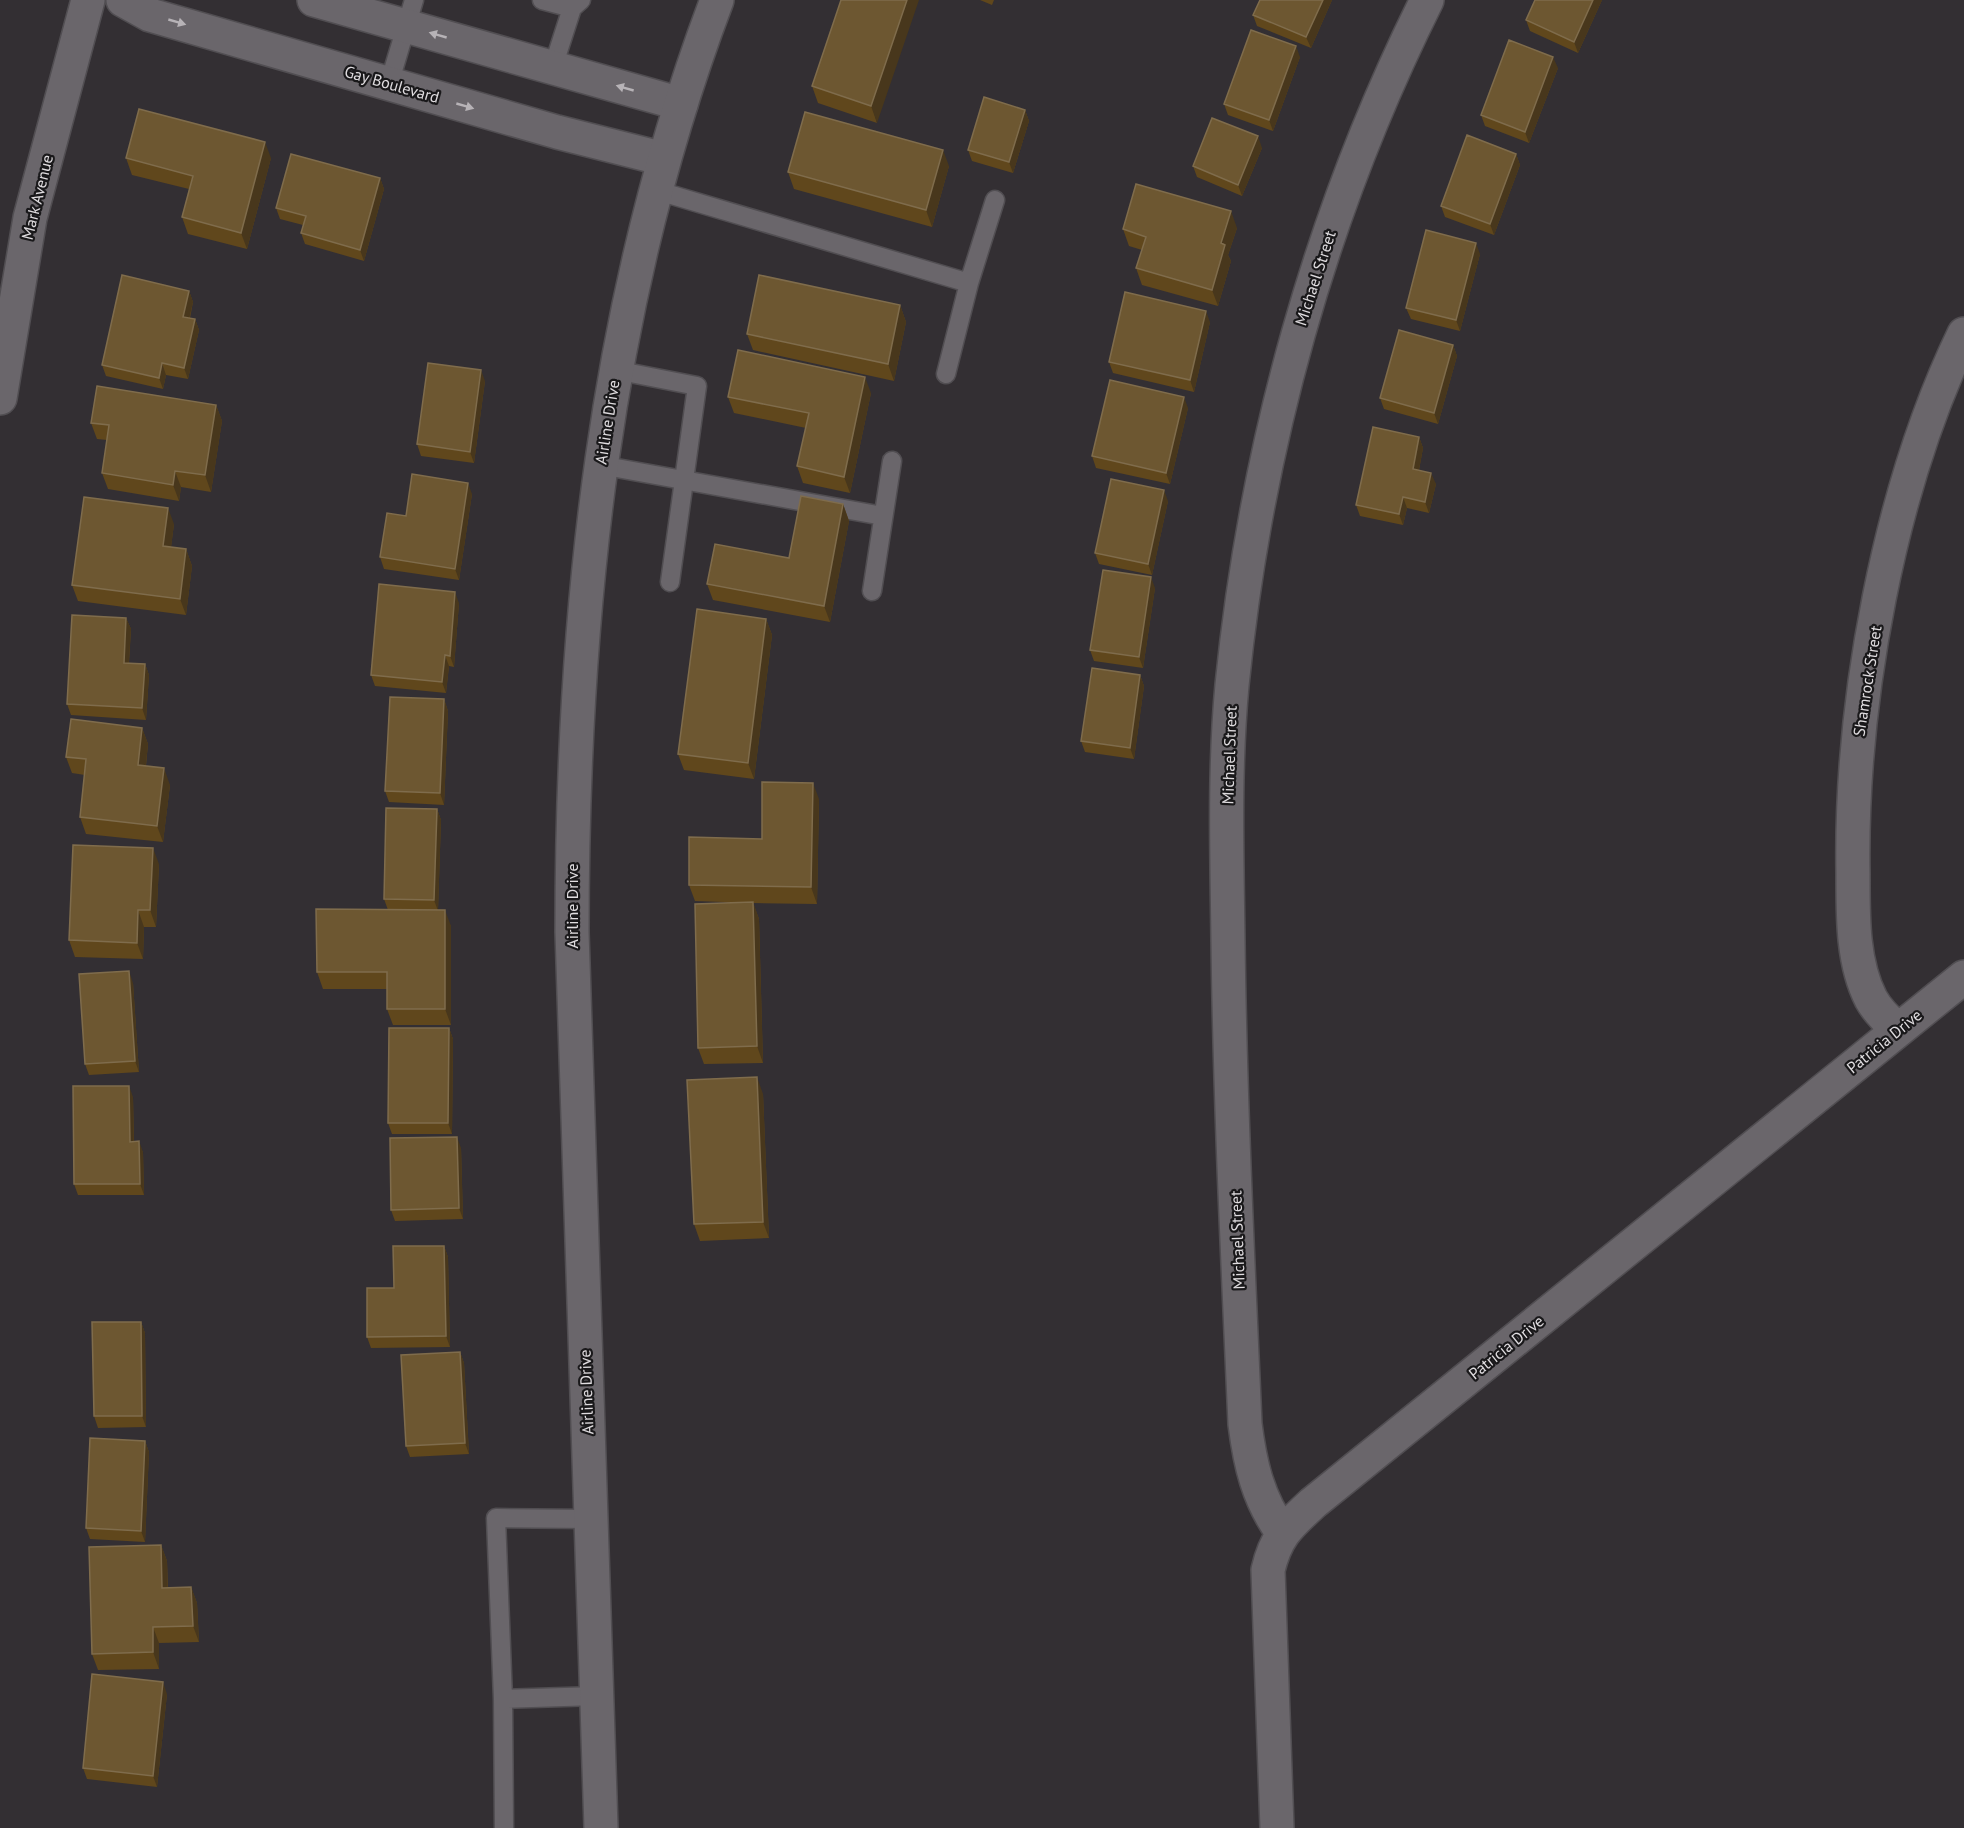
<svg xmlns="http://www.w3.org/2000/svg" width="1964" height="1828" viewBox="0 0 1964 1828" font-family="'PT Sans',sans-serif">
	<rect width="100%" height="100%" fill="#332f33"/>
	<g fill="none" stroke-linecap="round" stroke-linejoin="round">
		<g stroke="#514e52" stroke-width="21">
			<path id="lane" d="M542 0 572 8
				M553 67 572 8 581 0
				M389 84 414 0
				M655 190 969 283
				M615 370 697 386 670 582
				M946 374 969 283 995 200
				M600 465 883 516
				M872 591 892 461
				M503 1699 597 1696
				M504 1828 503 1699 496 1518 590 1519"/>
		</g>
		<g stroke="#514e52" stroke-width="36">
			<path id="street" d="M123 0 150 15 557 132 664 159
				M314 0 681 104
				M0 398 30 218 88 0
				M1898 1030C1888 1021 1877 1010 1871 999 1852 962 1853 915 1853 874 1850 702 1889 489 1964 334
				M1282 1532C1258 1499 1250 1464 1245 1424 1238 1263 1230 1102 1228 941 1227 856 1224 770 1232 685 1256 447 1320 214 1427 0
				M1277 1828 1268 1570C1276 1536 1288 1526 1313 1503L1964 977"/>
		</g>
		<g stroke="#514e52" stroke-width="36">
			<path id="secondary" d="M601 1828 572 932C572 616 604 298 717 0"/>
		</g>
		<use href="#lane" stroke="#6a666b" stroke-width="18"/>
		<use href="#street" stroke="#6a666b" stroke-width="33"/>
		<use href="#secondary" stroke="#6a666b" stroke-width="33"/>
	</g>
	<path fill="#60471c" d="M841 0 877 123 818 103 812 86Z
		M980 0H994L992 5Z
		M1260 0H1332L1311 48 1257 26 1253 15Z
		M1602 0 1578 53 1530 31 1526 20Z
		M1300 57 1273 131 1228 115 1224 104Z
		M1558 68 1529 143 1485 126 1481 115Z
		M1025 110 1029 121 1013 173 972 161 968 150Z
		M1262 148 1242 196 1197 177 1193 166Z
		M1516 154 1520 165 1494 235 1445 217 1441 206Z
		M126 158H271L247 249 188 234 182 217 189 189 132 175Z
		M949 166 932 227 794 189 788 172Z
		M380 178 384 189 364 261 305 244 301 233 303 225 280 219 276 208Z
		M1237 228 1228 255 1231 261 1218 306 1142 285 1136 268 1142 250 1129 246 1123 229Z
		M1480 254 1460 331 1411 319 1406 308Z
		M189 291 193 302 190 318 195 319 199 330 188 379 166 375 163 389 106 376 102 365Z
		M900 305 906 322 894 381 753 350 747 334Z
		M1210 322 1194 392 1113 373 1109 362Z
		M1453 345 1457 356 1438 424 1384 409 1380 398Z
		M485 381 474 463 421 456 417 444Z
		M871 393 850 493 803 483 797 466 806 428 734 413 728 397Z
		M216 405 222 421 211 492 181 487 179 501 108 489 102 473 107 440 97 439 91 423Z
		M1188 408 1170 484 1096 468 1092 456Z
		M1419 437 1423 448 1419 470 1436 484 1429 513 1407 508 1403 525 1360 516 1356 505Z
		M472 494 459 580 384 569 380 557 406 516Z
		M1168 501 1152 575 1099 564 1095 553Z
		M843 504 849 521 830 622 713 600 707 584 789 558Z
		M174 524 171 547 186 549 192 566 186 615 78 601 72 585Z
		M1155 588 1143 668 1094 661 1090 650Z
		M459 603 454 667 449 666 446 693 375 686 371 675Z
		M126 618 131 629 129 663 145 664 149 675 146 720 71 715 67 704Z
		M766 619 772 635 754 779 684 770 678 754Z
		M1140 675 1144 686 1134 759 1085 752 1081 741Z
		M444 699 448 711 444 805 389 802 385 791Z
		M142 728 148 744 146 766 170 785 163 842 86 834 80 817 85 775 72 773 66 757Z
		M819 799 817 904 753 903 759 919 763 1063 704 1064 698 1048 752 903 695 901 689 885 762 839Z
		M437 809 441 820 438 910 451 926V1025H393L387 1009V989H323L317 972 388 910 384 899Z
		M159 864 156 927H144L143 959 75 957 69 940Z
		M133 983 139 1072 89 1075 85 1064Z
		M449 1028 453 1039 452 1134H392L388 1123Z
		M763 1094 769 1238 700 1241 694 1224Z
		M133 1097 134 1141 143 1152 144 1195H78L74 1184Z
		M461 1148 463 1219 395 1221 391 1210Z
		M444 1246 448 1257 450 1347 371 1348 367 1337 394 1288Z
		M141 1322 145 1333 146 1427 98 1428 94 1416Z
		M460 1352 464 1363 469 1454 410 1457 406 1446Z
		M145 1441 149 1452 145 1542 90 1539 86 1528Z
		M161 1545 167 1561 168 1588 191 1587 197 1603 199 1642 159 1643V1669L98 1670 92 1654Z
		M167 1694 157 1787 87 1779 83 1768Z"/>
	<path fill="#48371c" d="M907 0H919L877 123 871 106Z
		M1323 0H1332L1311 48 1306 37Z
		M1593 0H1602L1578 53 1574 42Z
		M1296 46 1300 57 1273 131 1269 120Z
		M1553 57 1558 68 1529 143 1525 132Z
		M1025 110 1029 121 1013 173 1009 162Z
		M1258 136 1262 148 1242 196 1238 185Z
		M265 142 271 158 247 249 241 233Z
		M943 150 949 166 932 227 926 210Z
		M1516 154 1520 165 1494 235 1490 224Z
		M380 178 384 189 364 261 360 250Z
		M1231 211 1237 228 1228 255 1231 261 1218 306 1212 290 1221 243Z
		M1476 243 1480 254 1460 331 1456 320Z
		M189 291 193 302 187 328 183 317Z
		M900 305 906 322 894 381 888 364Z
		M1206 311 1210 322 1194 392 1190 380Z
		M195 319 199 330 188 379 184 368Z
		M1453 345 1457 356 1438 424 1434 413Z
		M162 363 166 375 163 389 159 378Z
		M481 370 485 381 474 463 470 452Z
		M865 377 871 393 850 493 844 477Z
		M1184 397 1188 408 1170 484 1166 473Z
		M216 405 222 421 211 492 205 475Z
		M1419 437 1423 448 1417 480 1413 469Z
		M175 471 181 487 179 501 173 485Z
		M1431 473 1436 484 1429 513 1425 502Z
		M468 483 472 494 459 580 455 569Z
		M1164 490 1168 501 1152 575 1148 564Z
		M1403 497 1407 508 1403 525 1399 514Z
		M843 504 849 521 830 622 824 606Z
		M168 508 174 524 169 563 163 546Z
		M186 549 192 566 186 615 180 599Z
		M1151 577 1155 588 1143 668 1139 657Z
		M455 592 459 603 454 667 450 656Z
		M126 618 131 629 128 674 124 663Z
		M766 619 772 635 754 779 748 763Z
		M445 655 449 666 446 693 442 682Z
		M145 664 149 675 146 720 142 708Z
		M1140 675 1144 686 1134 759 1130 748Z
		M444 699 448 711 444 805 440 793Z
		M142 728 148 744 144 782 138 765Z
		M164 768 170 785 163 842 157 826Z
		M813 783 819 799 817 904 811 887Z
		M437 809 441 820 438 911 434 900Z
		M153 848 159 864 156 927 150 910Z
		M753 902 759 919 763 1063 757 1046Z
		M138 910 144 927 143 959 137 943Z
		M445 910 451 926V1025L445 1009Z
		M129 971 133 983 139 1072 135 1061Z
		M449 1028 453 1039 452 1134 448 1123Z
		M757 1077 763 1094 769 1238 763 1222Z
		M129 1086 133 1097 134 1153 130 1142Z
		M457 1137 461 1148 463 1219 459 1208Z
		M139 1141 143 1152 144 1195 140 1184Z
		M444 1246 448 1257 450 1347 446 1336Z
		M141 1322 145 1333 146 1427 142 1416Z
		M460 1352 464 1363 469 1454 465 1443Z
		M145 1441 149 1452 145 1542 141 1531Z
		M161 1545 167 1561 168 1604 162 1588Z
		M191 1587 197 1603 199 1642 193 1626Z
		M153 1627 159 1643V1669L153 1652Z
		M163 1682 167 1694 157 1787 153 1776Z"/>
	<path fill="#6d5731" stroke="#7f6c4c" stroke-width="1.5" d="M841 0H907L871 106 812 86Z
		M1260 0H1323L1306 37 1253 15Z
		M1535 0H1593L1574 42 1526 20Z
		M1251 30 1296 46 1269 120 1224 104Z
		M1509 40 1553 57 1525 132 1481 115Z
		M984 97 1025 110 1009 162 968 150Z
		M139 109 265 142 241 233 182 217 193 176 126 158Z
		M805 112 943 150 926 210 788 172Z
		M1212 118 1258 136 1238 185 1193 166Z
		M1467 135 1516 154 1490 224 1441 206Z
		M291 154 380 178 360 250 301 233 306 216 276 208Z
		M1136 184 1231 211 1221 243 1225 245 1212 290 1136 268 1146 237 1123 229Z
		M1426 230 1476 243 1456 320 1406 308Z
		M122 275 189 291 183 317 195 319 184 368 162 363 159 378 102 365Z
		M759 275 900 305 888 364 747 334Z
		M1125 292 1206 311 1190 380 1109 362Z
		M1399 330 1453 345 1434 413 1380 398Z
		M738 350 865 377 844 477 797 466 809 413 728 397Z
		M428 363 481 370 470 452 417 444Z
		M1110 380 1184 397 1166 473 1092 456Z
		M97 386 216 405 205 475 175 471 173 485 102 473 109 425 91 423Z
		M1373 427 1419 437 1413 469 1431 473 1425 502 1403 497 1399 514 1356 505Z
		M412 474 468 483 455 569 380 557 387 513 406 516Z
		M1111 479 1164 490 1148 564 1095 553Z
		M801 496 843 504 824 606 707 584 715 544 789 558Z
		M84 497 168 508 163 546 186 549 180 599 72 585Z
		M1103 570 1151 577 1139 657 1090 650Z
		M379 584 455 592 450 656 445 655 442 682 371 675Z
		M697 609 766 619 748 763 678 754Z
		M72 615 126 618 124 663 145 664 142 708 67 704Z
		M1092 668 1140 675 1130 748 1081 741Z
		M390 697 444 699 440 793 385 791Z
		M71 719 142 728 138 765 164 768 157 826 80 817 86 759 66 757Z
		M762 782 813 783 811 887 689 885V837L762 839Z
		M386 808 437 809 434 900 384 899Z
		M73 845 153 848 150 910H138L137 943 69 940Z
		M753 902 757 1046 698 1048 695 904Z
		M316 909 445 910V1009H387V972H317Z
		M129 971 135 1061 85 1064 79 974Z
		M389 1028H449L448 1123H388Z
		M757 1077 763 1222 694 1224 687 1080Z
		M73 1086H129L130 1142 139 1141 140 1184H74Z
		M457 1137 459 1208 391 1210 390 1138Z
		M393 1246H444L446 1336 367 1337V1288H394Z
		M92 1322H141L142 1416H94Z
		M460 1352 465 1443 406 1446 401 1355Z
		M90 1438 145 1441 141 1531 86 1528Z
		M161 1545 162 1588 191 1587 193 1626 153 1627V1652L92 1654 89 1547Z
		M92 1674 163 1682 153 1776 83 1768Z"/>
	<defs><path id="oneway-solid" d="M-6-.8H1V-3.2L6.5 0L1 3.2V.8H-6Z" transform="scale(1.5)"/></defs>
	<g fill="#b7b3b7">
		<use href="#oneway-solid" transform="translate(177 22) rotate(16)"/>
		<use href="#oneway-solid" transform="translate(438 35) rotate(-164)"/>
		<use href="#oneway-solid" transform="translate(625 88) rotate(-164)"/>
		<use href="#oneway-solid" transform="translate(465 106) rotate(16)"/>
	</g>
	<g text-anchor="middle" stroke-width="4.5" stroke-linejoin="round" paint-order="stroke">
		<g font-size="16" fill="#e0dde0" stroke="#19181a">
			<text transform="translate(392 84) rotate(16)" y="6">Gay Boulevard</text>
			<text transform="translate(37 197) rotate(-76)" y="6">Mark Avenue</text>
			<text transform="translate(1315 278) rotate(-72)" y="6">Michael Street</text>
			<text transform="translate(607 422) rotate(-81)" y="6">Airline Drive</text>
			<text transform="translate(1867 681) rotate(-81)" y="6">Shamrock Street</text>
			<text transform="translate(1229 755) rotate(-88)" y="6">Michael Street</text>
			<text transform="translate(572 906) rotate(-90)" y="6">Airline Drive</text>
			<text transform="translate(1884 1041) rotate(-39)" y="6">Patricia Drive</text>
			<text transform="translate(1237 1240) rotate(-92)" y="6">Michael Street</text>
			<text transform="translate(1506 1347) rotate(-39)" y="6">Patricia Drive</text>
			<text transform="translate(586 1392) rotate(-92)" y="6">Airline Drive</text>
		</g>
	</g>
</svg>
